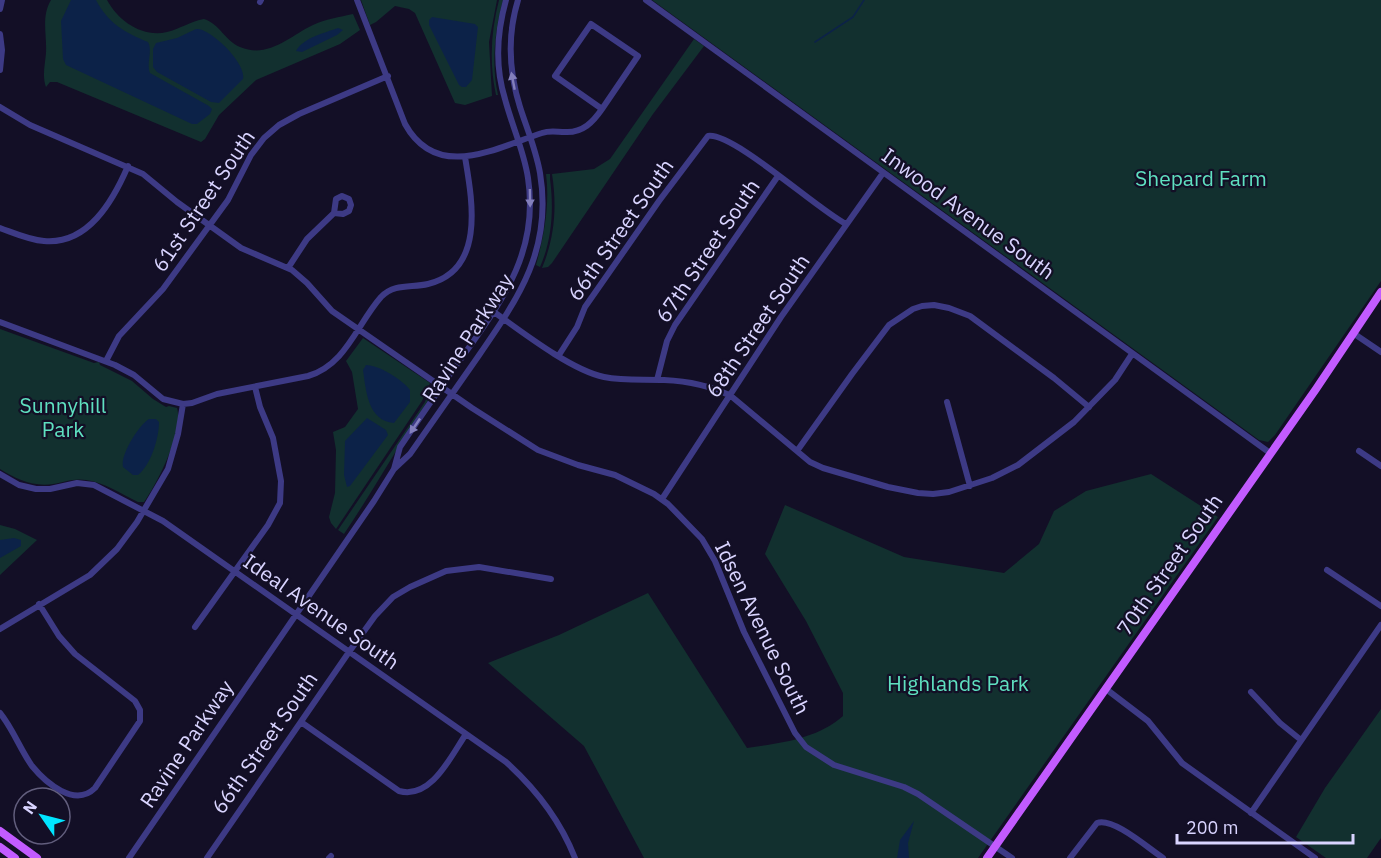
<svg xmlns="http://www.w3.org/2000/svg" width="1381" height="858" viewBox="0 0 1381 858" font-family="'IBM Plex Sans',sans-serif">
	<rect width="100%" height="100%" fill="#130f26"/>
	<path fill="#12302f" d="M51 0H107C118 21 143 38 167 32 180 29 191 21 204 19 220 24 225 41 240 47 268 59 290 36 313 25 325 19 340 17 353 14L360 30 340 44 256 80 219 115 205 139 201 142 57 82H50L46 87C42 76 45 65 46 53 47 34 41 17 51 0Z
		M361 0H497L489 42 492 96 465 105 455 103 415 13 409 9 395 6 376 22 370 25Z
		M499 0H503C495 30 491 64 498 95H496C489 63 491 31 499 0Z
		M652 0H1381V281L1275 435 1268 442 1259 440Z
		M694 39 704 46 653 114 552 263 548 267 542 268C555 237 557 206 552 174L594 169 610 159Z
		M546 174H550V179C554 209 552 240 540 267L536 265C544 236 550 204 546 174Z
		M0 329 94 363 99 362 100 365 132 381 153 399 166 407 169 406 177 408C184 431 157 484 144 502H138C121 494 104 482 86 480 74 478 64 482 53 484 33 487 16 479 0 469Z
		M363 338 430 383 422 401 336 529 331 523 329 517 335 493 336 450 333 432 345 427 358 409 352 372 346 361Z
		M433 386V393C402 439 375 488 344 534L338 530 425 402 429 390Z
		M1151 474 1218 517 978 858H644L584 746 488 663 559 635 648 593 747 748C781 743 817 739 843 716V693L806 621 765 554 785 505 904 557 1004 573 1039 544 1054 511 1086 491Z
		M0 525 15 529 37 540 0 575Z
		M1381 709V838L1367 858H1326L1296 837 1325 788Z"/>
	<path fill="#0c2248" d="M71 0H96C108 23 124 32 148 42 153 51 146 63 150 73L209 106 212 109 210 114 197 124H192L66 65 63 59 61 21Z
		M432 17 475 24 478 27 472 80 466 87H462L459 85 429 25V20Z
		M338 28 343 30 337 35 302 52 296 51C303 38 324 33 338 28Z
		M196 29C209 27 247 63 243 79L219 103 211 102 157 72 153 67V49L156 43 177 38Z
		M366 365C379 365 403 380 410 390V402L394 423C368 421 366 391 363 370Z
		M367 418 386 430 388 435 350 486 347 487 344 475 345 441Z
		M149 419H156L159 422C159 438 151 465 138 475H133L123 467C120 455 139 425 149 419Z
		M14 538 21 540V546L0 558V540Z
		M914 821 908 843 909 858H897L900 840Z"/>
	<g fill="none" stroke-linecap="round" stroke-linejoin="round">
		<path stroke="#0c2248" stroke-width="1.5" d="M815 42 853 17 864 0"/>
		<path stroke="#3d3a85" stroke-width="6" d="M357 0 405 124C437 182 496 148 542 133 550 130 557 132 565 132 583 133 593 122 602 109L638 56 591 24 555 76 602 109
			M646 0 1270 453
			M260 2 261 0
			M0 9 2 0
			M0 34 2 50 0 70
			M0 107 30 125 143 174 177 202 241 248 292 270 307 283 332 311 472 408 538 450 578 465 615 475 654 494 668 504 702 539 715 561 744 632 795 733 806 747 834 765 904 787 918 794 1012 858
			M0 228C14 233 29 240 44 241 88 245 113 201 128 166
			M288 268 307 239 334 213 343 214 349 211 351 205 349 199 342 196 336 199 334 213
			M494 312C522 332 571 370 604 377 624 381 644 379 664 380 687 381 711 386 731 396L810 462 823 468 888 487 918 493 933 494 949 492 992 478 1018 465 1074 422 1115 380 1132 354
			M0 322 115 365 134 375 163 399 183 404
			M1353 333 1381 352
			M559 355 577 327 585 307 659 201 708 136C733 132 818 210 846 224
			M106 361 119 336 163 289 228 200 251 155 264 138 279 125 299 114 388 76
			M657 380 667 341 675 325 778 176
			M947 402 970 486
			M797 451 852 374 889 325 913 309 922 306 934 305 949 308 970 316 1054 378 1089 407
			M1359 451 1381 466
			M394 469 410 454C432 423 453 392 475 361 517 300 553 251 540 173 536 150 527 129 520 107 509 72 507 36 518 0
			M0 474 19 485 36 489H50L77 483 94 485 163 521 506 762C536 789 560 820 575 858
			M662 499 781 317 883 173
			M1327 570 1381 606
			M195 627 268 525 280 503 281 481 273 438 260 407 255 387
			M0 629 90 575 117 549 137 522 168 469 178 434 183 404 192 403 217 394 308 376C346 365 357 324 381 297 395 283 411 288 428 284 486 270 472 199 465 157
			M1106 689 1148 721 1182 763 1315 858
			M1251 692 1280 723 1301 740
			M0 713C13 729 20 749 32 766 46 783 75 808 95 788L140 721V710L135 701 75 654 59 636 39 604
			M301 722 399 791C431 800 451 756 466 734
			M1251 813 1381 625
			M129 858 374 501 394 469 400 447C421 416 443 384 465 353 504 298 539 250 528 178 524 151 512 126 505 99 495 67 497 32 506 0
			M207 858 349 652 375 616 393 597 410 587 446 571 479 567 551 579
			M329 858 331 856
			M1070 858 1097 823C1113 817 1148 848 1163 858"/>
		<path stroke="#c25bff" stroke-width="8" d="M0 831 37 858
			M0 847 15 858
			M987 858 1316 389 1381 292"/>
	</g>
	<defs><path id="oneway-solid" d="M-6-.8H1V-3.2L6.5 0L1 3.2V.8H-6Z" transform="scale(1.5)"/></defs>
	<g fill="#837fbc">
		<use href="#oneway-solid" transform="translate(513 81) rotate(-101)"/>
		<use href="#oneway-solid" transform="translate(530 198) rotate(89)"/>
		<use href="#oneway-solid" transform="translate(415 426) rotate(124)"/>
	</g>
	<g text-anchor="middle" stroke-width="4.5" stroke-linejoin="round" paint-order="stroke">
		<g font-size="21" fill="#5fe0c0" stroke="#130f26">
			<text x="1201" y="186">Shepard Farm</text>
			<text x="63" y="413">Sunnyhill<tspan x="63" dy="24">Park</tspan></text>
			<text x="958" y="691">Highlands Park</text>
		</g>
		<g font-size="21" fill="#d9d4ff" stroke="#130f26">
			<text transform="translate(204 201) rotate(-56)" y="7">61st Street South</text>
			<text transform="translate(968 214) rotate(36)" y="7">Inwood Avenue South</text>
			<text transform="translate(621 230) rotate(-55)" y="7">66th Street South</text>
			<text transform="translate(708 251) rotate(-56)" y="7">67th Street South</text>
			<text transform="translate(758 326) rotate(-56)" y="7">68th Street South</text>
			<text transform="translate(468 338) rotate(-57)" y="7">Ravine Parkway</text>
			<text transform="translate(1170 565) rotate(-55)" y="7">70th Street South</text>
			<text transform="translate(321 612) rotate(35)" y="7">Ideal Avenue South</text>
			<text transform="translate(762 628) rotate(64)" y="7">Idsen Avenue South</text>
			<text transform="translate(265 743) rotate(-55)" y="7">66th Street South</text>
			<text transform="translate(187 744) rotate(-56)" y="7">Ravine Parkway</text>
		</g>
	</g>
	<g transform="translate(42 816) rotate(305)"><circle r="28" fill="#130f26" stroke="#625e7d" stroke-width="1.5"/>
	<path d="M0-4.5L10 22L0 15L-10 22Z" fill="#00e5ff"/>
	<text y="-9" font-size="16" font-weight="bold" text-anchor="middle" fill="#d9d4ff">N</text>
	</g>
	<path d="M1177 834v9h176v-9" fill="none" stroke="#d9d4ff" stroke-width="3"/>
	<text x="1186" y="834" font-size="18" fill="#d9d4ff" stroke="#130f26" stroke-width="4.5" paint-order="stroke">200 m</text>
</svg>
